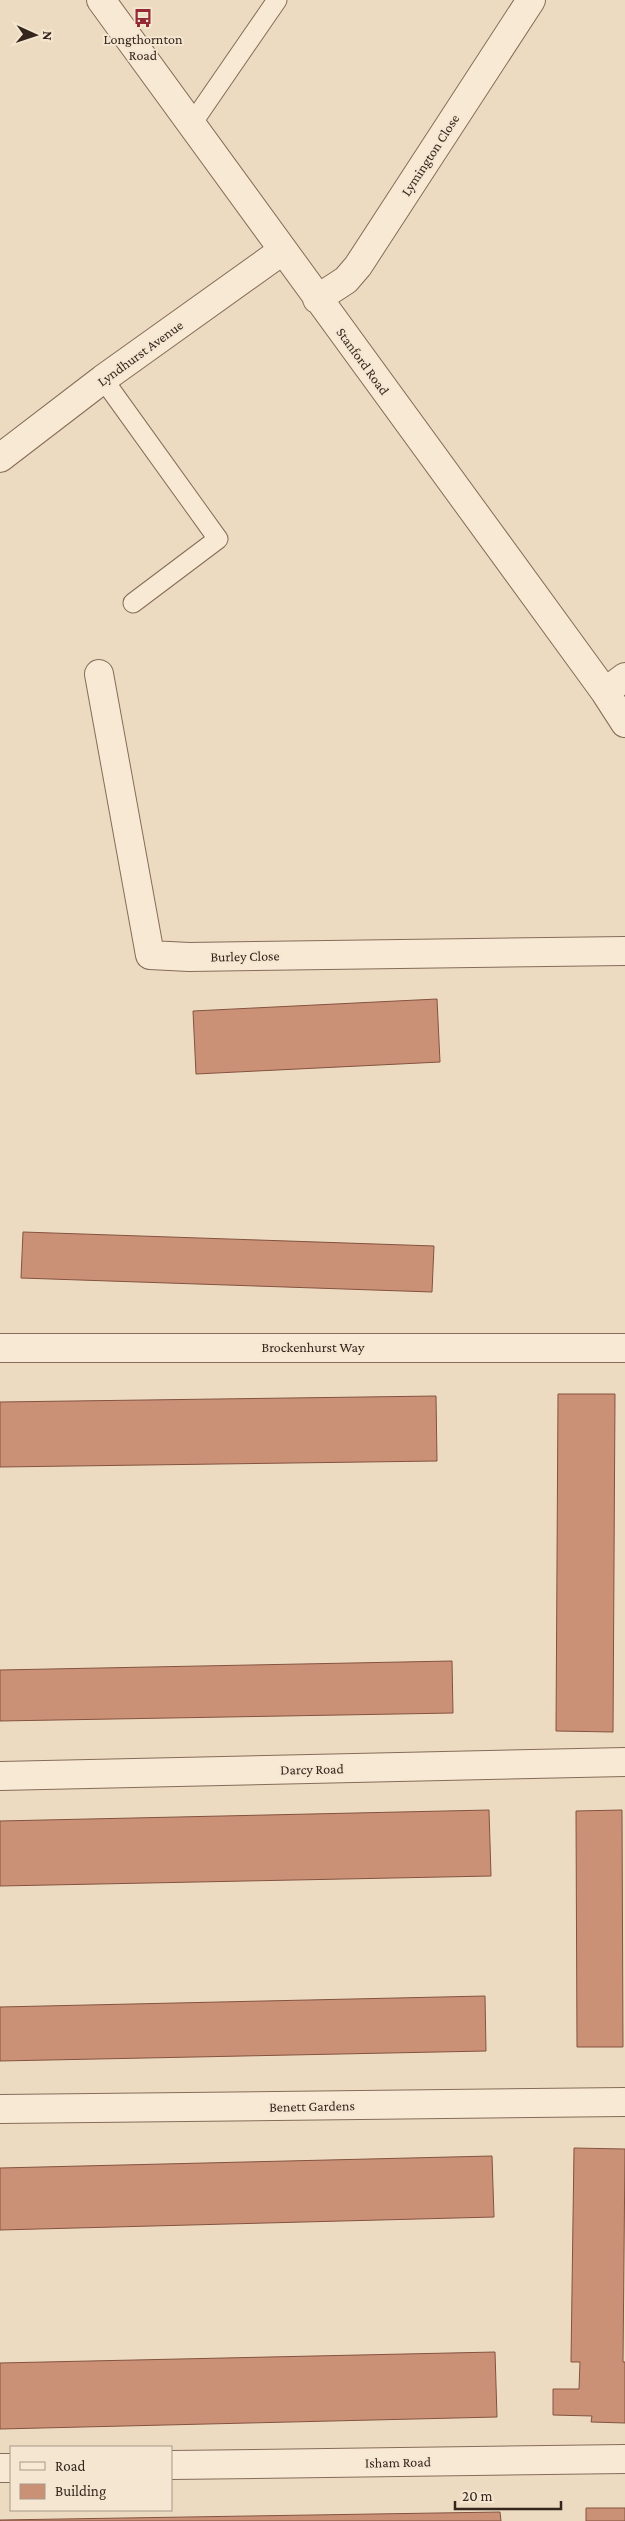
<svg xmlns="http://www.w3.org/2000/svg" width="625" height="2521" viewBox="0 0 625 2521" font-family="'Crimson Pro',serif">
	<rect width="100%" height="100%" fill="#eddbc1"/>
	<path fill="#ca9177" stroke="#84533f" d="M437 999 440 1062 196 1074 193 1011Z
		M23 1232 434 1246 432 1292 21 1278Z
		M558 1394H615L613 1732 556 1731Z
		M436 1396 437 1461 0 1467V1402Z
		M452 1661 453 1713 0 1721V1670Z
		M489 1810 491 1876 0 1886V1821Z
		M622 1810 623 2047H577L576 1811Z
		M485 1996 486 2051 0 2061V2007Z
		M574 2148 625 2149 623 2362H625V2423L591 2422 592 2416 553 2415V2389H579L580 2362H571Z
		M492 2156 494 2217 0 2230V2168Z
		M495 2352 497 2417 0 2429V2363Z
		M586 2508H625V2521H586Z
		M500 2512 501 2521H0V2520Z"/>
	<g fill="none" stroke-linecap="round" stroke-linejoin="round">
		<g stroke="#856c59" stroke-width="21">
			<path id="lane" d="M191 125 277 0
				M103 379 218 539 133 603"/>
		</g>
		<g stroke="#856c59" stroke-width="30">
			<path id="street" d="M101 0 605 692 625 723
				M317 299 346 280 358 266 531 0
				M0 458 103 379 282 251
				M99 674 150 955 189 957 625 951
				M605 692 625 677
				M0 1348H625
				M0 1776 625 1762
				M0 2109 625 2102
				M171 2465 625 2459
				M0 2468H11"/>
		</g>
		<use href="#lane" stroke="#f8e9d4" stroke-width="19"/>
		<use href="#street" stroke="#f8e9d4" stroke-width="28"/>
	</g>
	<defs>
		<g id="bus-bare" transform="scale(1.5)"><path d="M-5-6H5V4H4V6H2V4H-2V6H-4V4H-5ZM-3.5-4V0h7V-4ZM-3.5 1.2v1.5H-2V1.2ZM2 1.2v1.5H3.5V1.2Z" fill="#932a36" stroke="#f4e6d0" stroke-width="2.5" paint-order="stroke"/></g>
	</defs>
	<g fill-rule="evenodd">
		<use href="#bus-bare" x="143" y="18"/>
	</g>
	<g text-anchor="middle" stroke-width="4" stroke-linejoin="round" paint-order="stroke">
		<g font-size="14" fill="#35261d" stroke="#f4e6d0">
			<text x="143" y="44">Longthornton<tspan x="143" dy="16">Road</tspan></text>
		</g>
		<g font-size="14" fill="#35261d" stroke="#f4e6d0">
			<text transform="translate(430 155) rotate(-57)" y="5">Lymington Close</text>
			<text transform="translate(140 353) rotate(-36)" y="5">Lyndhurst Avenue</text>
			<text transform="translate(363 361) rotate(54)" y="5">Stanford Road</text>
			<text transform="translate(245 956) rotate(-1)" y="5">Burley Close</text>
			<text x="313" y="1352">Brockenhurst Way</text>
			<text transform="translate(312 1769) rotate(-1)" y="5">Darcy Road</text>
			<text transform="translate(312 2106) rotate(-1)" y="5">Benett Gardens</text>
			<text transform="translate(398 2462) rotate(-1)" y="5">Isham Road</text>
		</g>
	</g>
	<rect x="10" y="2446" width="162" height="65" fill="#f4e6d0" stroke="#a89988"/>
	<rect x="20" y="2462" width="25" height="8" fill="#f8e9d4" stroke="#a89988"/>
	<text x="55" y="2471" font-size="15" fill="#35261d">Road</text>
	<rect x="20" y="2484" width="25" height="15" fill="#ca9177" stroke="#a89988"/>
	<text x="55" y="2496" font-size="15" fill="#35261d">Building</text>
	<g transform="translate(35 35) rotate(93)" stroke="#f4e6d0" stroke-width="4" paint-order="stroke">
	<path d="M0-4L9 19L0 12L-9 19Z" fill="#35261d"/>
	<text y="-8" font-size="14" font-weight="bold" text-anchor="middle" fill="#35261d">N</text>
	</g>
	<path d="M455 2501v8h106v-8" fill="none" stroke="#35261d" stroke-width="2.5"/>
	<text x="462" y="2501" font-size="15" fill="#35261d" stroke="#f4e6d0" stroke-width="4" paint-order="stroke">20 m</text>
</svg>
